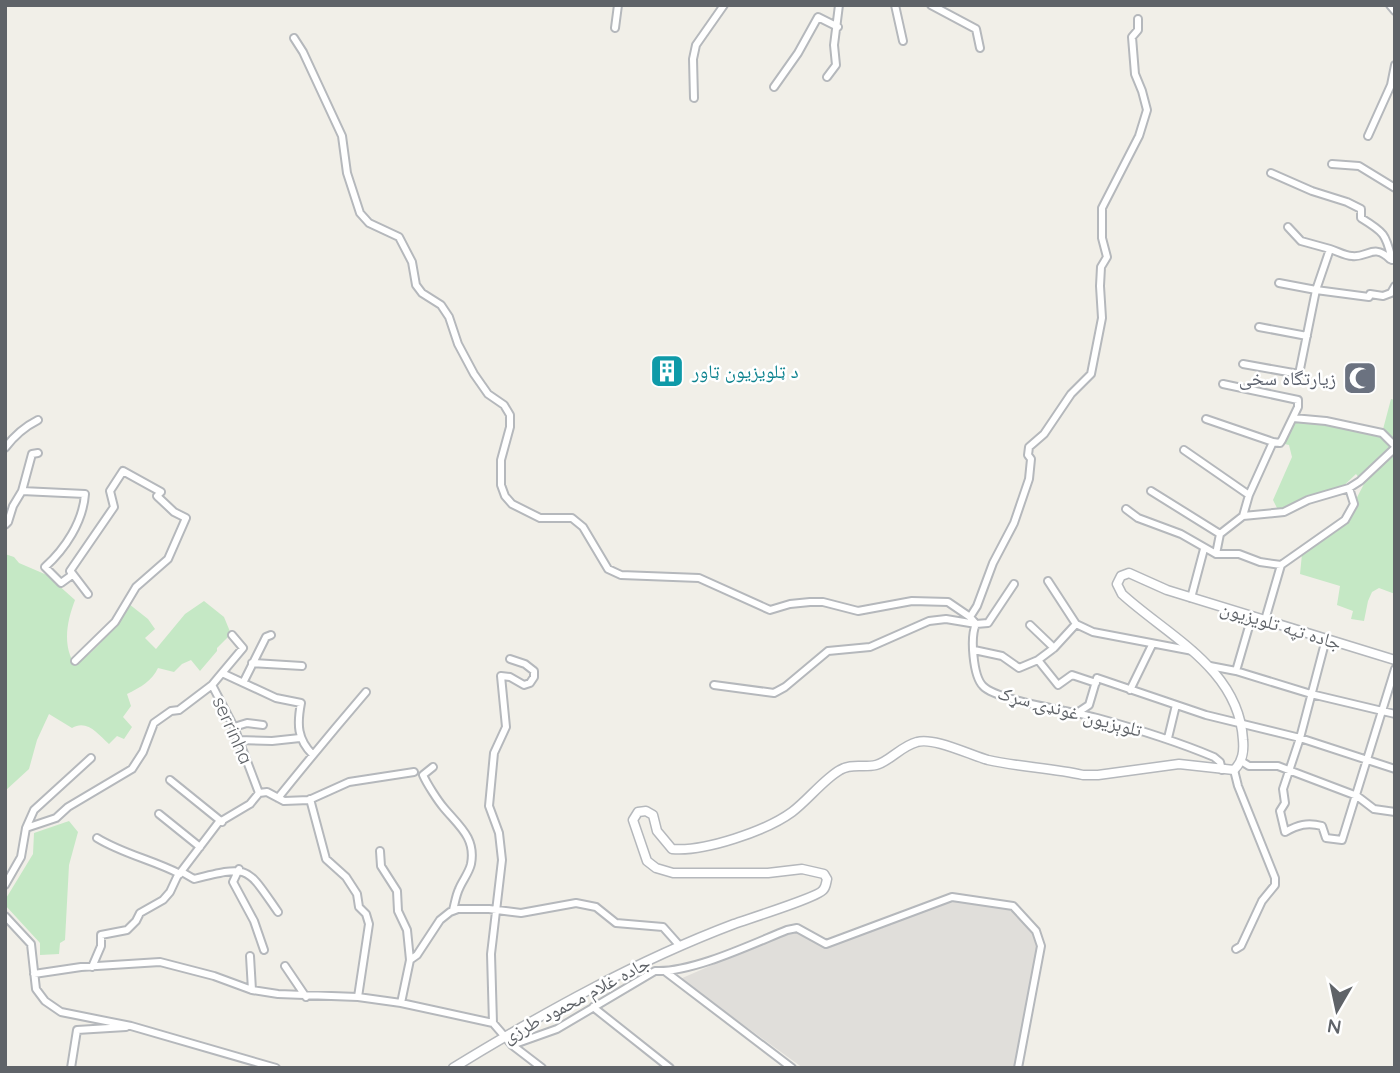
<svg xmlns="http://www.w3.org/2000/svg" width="1400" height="1073" viewBox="0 0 1400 1073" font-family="Quicksand,'Noto Naskh Arabic',sans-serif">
	<rect width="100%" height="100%" fill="#f1efe8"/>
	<path fill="#e0deda" d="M952 897 1013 906 1036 931 1041 946 1018 1068H803L680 979 797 928 826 944Z"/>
	<path fill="#c5e8c5" d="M1391 399 1395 400V594L1379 588 1372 592 1368 601 1364 621 1351 619 1353 611 1337 605 1340 586 1300 574 1302 554 1343 524 1364 484 1356 474 1335 494 1280 514 1273 500 1292 457 1289 445 1280 443 1293 418 1382 433Z
		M5 554 14 557 19 563 47 575 75 600C67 621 62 645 75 665 97 650 116 627 129 604L148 619 155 629 145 638 156 649 185 614 204 601 224 617 231 634 217 648V651L200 671 191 660 182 664 174 672 158 668C152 681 141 687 127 694L131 706 123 717 132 727 124 739 117 736 109 744C98 734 87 719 72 728L49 714 37 740 29 769 5 791Z
		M69 821 78 832 69 865 65 940 60 943 59 954 40 955V943L5 905V900L33 854 34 833Z"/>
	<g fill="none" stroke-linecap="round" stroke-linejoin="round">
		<g stroke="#b5b8bc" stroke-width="10">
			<path id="minor" d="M895 5 903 41
				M931 5 976 29 980 48
				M1390 5 1395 11
				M615 28 618 5
				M294 38 303 52 342 136 347 173 360 213 369 223 399 237 412 262 416 285 422 293 441 305 449 317 458 344 474 374 488 394 504 405 510 415V427L501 460V485L505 496 512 504 540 518H572L583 527 608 569 621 575 699 578 770 610 790 604 810 602H823L858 611 912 601 948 602 970 617 976 624C970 637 973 676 983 686 997 701 1073 711 1097 718 1137 729 1176 741 1214 757L1220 762 1222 770
				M827 77 836 65 834 45 839 5
				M774 87 798 53 818 17 838 27
				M694 98 693 59 696 45 724 5
				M1368 136 1391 85 1395 65
				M1332 164 1359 166 1395 188
				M1271 173 1312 191 1347 202 1361 209V218C1384 232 1386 234 1392 260
				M1288 227 1301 241 1330 249
				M1279 283 1316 290 1330 249C1337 251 1345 256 1352 256 1368 258 1373 243 1390 259
				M1259 327 1307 336
				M1243 364 1299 374 1316 290 1369 297 1370 294 1383 296 1391 293 1395 286
				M1293 418 1326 421 1382 433 1395 446
				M1206 419 1273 442
				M5 448C14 436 24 427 38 420
				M1184 450 1249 495
				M22 491 85 494C83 522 65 549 45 567L61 583 72 575 70 571 114 507 110 491 123 471 161 492 157 496 174 512 186 518 168 559 136 587 115 622 75 661
				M1151 491 1220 534
				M1126 509 1138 518 1181 534 1216 554H1239L1260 562 1281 565 1345 520 1354 504 1349 488
				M1243 516 1284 512 1308 500 1349 488 1360 481 1395 448
				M5 525 8 522 13 506 22 491 32 454 38 453
				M1216 554 1220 534 1243 516 1249 495 1273 442 1280 443 1282 440 1298 407V400L1223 384
				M72 573 88 594
				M1048 581 1076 624 1093 632 1193 651
				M1191 598 1204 549
				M970 617 977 606 993 563 1014 523 1029 479 1031 459 1028 455 1029 447 1044 434 1071 394 1091 374 1102 318 1100 286 1101 267 1107 257 1102 238V208L1139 136 1147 110 1142 91 1135 74 1132 37 1138 30V19
				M1265 620 1281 565
				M1030 625 1054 648
				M1326 639 1300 738 1283 789 1285 803 1280 811 1285 832C1298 825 1307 822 1322 826L1326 838 1342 840 1395 669
				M974 650 1002 656 1019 668 1038 660 1058 685 1072 675 1096 683
				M1038 660 1054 648 1076 624
				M252 663 302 666
				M1210 666 1236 671 1311 694 1395 714
				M1236 671 1252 616
				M222 673 243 648 232 635
				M244 681 266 637 271 635
				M212 685 222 673 276 698 301 703C297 724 297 739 313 755
				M714 685 774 693 785 687 828 651 870 647 929 621 946 619 976 624 988 623 1014 584
				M1130 690 1152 645
				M1077 713 1089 705 1097 678 1206 715 1300 738 1395 769
				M234 727 247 723 263 725
				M1168 738 1176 705
				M237 740 272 741 300 738
				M1241 761 1249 766H1278L1357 796 1374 809 1395 812
				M433 767 423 775C427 784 438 801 444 808 459 826 476 838 471 864 469 873 462 881 459 889 456 895 455 903 453 910
				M1234 770 1238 786 1275 878V885L1262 901 1241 946 1236 949
				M170 780 222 822
				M278 798C307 762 336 727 366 692
				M310 799 326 859 346 877 357 894 359 907 366 914 369 924 358 997
				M159 814 200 847
				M26 828 34 810 91 758
				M97 838C123 854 153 860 180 874
				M380 851 381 866 397 891 398 911 407 930 410 960 401 1003
				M239 869 233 882 254 921 264 950
				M182 872 194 879C250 865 246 866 278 912
				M5 885 21 857 26 828 56 818 68 807 132 769 143 752 154 723 171 711 179 710 212 685 234 727 259 793 267 792 284 801 309 800 349 782 414 772
				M5 916 31 944 36 989 45 1001 61 1012 131 1026 276 1068
				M250 956 252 990
				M410 960 417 955 440 920 450 912 458 909H489L521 913 576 903 596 907 616 923 663 927 679 945
				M285 966 306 997
				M92 967 101 946V935L127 930 136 921 140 913 163 900 170 892 177 877 218 823 250 804 259 793
				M666 972 792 1068
				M34 974 81 967 160 962 214 976 252 990 278 994 358 997 401 1003 493 1023 512 1045 542 1068
				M593 1007 670 1068
				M493 1023 491 954 502 860 499 833 489 806 494 753 506 727 501 676 510 677 524 685 530 683 534 677V671L525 664 510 659
				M512 1045 557 1029 655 971C692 973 752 944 787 930L797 928 826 944 952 897 1013 906 1036 931 1041 946 1018 1068
				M71 1068 77 1030 126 1027"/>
		</g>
		<g stroke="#b5b8bc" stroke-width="11">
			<path id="tertiary" d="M453 1068C543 1013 636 961 734 924 748 919 818 897 823 890 826 887 826 883 827 879L824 874 802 869 768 873H673L656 868 647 861 633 820 638 812 646 811 653 815 657 831 672 849C704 852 766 831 792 812 808 800 824 779 840 770 851 763 863 768 876 765 889 762 901 746 917 742 934 737 970 755 988 760 1019 767 1052 768 1083 775H1098L1179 764 1234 770C1243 761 1244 751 1243 740 1239 669 1168 636 1122 594L1117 584 1121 576 1129 573 1167 590 1395 660"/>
		</g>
		<use href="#minor" stroke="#fff" stroke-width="6"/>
		<use href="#tertiary" stroke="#fff" stroke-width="8"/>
	</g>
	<defs>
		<g id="building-square" transform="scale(1.75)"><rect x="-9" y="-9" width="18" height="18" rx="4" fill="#0f9aa8" stroke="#fff"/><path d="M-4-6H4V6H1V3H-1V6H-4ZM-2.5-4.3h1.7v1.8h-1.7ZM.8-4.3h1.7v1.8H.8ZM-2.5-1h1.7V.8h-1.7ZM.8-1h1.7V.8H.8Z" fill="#fff"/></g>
		<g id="mosque-square" transform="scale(1.75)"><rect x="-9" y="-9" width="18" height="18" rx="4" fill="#6b7280" stroke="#fff"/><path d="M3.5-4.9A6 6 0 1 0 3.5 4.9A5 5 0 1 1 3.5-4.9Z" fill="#fff"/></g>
	</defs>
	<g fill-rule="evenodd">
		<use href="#building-square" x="667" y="371"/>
		<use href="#mosque-square" x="1360" y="378"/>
	</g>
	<g text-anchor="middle" stroke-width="5" stroke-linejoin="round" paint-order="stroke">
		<g font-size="19" fill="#0d838f" stroke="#fff" text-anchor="start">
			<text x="692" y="378">د ټلویزیون ټاور</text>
		</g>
		<g font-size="19" fill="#5b616d" stroke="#fff" text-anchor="end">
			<text x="1336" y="385">زیارتگاه سخی</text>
		</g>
		<g font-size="19" fill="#5f6368" stroke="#fff">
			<text transform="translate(1281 625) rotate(17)" y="7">جاده تپه تلویزیون</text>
			<text transform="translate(1070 711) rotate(15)" y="7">تلوېزيون غونډۍ سړک</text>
			<text transform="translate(233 730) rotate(66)" y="7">serrinha</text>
			<text transform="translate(576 999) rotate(-28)" y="7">جاده غلام‌ محمود طرزی</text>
		</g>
	</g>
	<rect width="1400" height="1073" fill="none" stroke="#5f6368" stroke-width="14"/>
	<g transform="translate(1337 1010) rotate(189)" stroke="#ffffff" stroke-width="5" paint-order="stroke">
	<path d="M0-5L12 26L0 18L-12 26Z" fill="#5f6368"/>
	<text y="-10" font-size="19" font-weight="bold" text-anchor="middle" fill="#5f6368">N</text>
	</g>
</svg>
